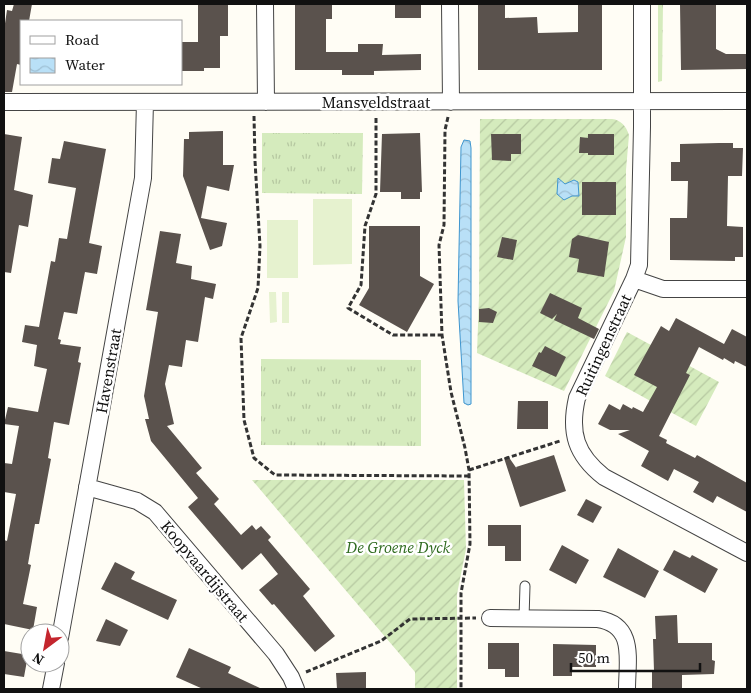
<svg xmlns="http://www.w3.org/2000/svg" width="751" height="693" viewBox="0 0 751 693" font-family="'Source Serif 4',serif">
	<defs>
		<pattern id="grass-tufts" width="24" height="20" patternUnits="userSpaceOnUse" patternTransform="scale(1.25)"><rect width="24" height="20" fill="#d5ebbd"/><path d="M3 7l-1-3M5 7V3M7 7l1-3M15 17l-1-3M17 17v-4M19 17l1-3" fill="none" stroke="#b6c8a1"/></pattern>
		<pattern id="garden-furrows" width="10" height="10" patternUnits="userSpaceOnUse" patternTransform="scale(1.25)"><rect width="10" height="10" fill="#d5ebbd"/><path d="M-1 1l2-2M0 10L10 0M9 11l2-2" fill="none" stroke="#b6c8a1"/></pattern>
		<pattern id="water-waves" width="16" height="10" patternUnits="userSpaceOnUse" patternTransform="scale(1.25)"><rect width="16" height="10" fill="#b9e0f7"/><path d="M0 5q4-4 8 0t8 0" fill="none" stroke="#9ebfd3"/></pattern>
	</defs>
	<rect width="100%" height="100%" fill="#fffdf5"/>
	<path fill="url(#grass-tufts)" d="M658 4H663L662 81 658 82Z
		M262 133H363L362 194 262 193Z
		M261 359 421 360V446L261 445Z"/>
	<path fill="url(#garden-furrows)" d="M480 119H612C621 120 626 126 629 135L626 170V237L614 291 564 391 477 353 479 297Z
		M627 332 719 382 696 426 605 376Z
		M252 480H464L466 549 457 594V689H415V672Z"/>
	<path fill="#e6f2cf" d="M313 199H352V264L313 265Z
		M267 220H298V278H267Z
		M269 292H276L277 322 270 323Z
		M282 292H289V323H282Z"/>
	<path fill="url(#water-waves)" stroke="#3f96cf" d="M464 140 470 141 471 148V404L468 405 464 403 458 301 461 147Z
		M558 178 565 184 574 180 578 182 579 196H572L564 200 557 194Z"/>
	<path fill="#5a524d" d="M14 4H32L29 21H21V65L17 64 12 92H4V30L7 10 12 11Z
		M198 4H228V36H220V68H204V71H181V42H198Z
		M295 4H332V19H326V52H358V44H383L382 55 421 54V70L374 71V75H342V70H295Z
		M395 4H421V18H395Z
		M478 4H505V18L537 17 538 33 578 32V4H602V70H478Z
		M680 4H716V49L726 54H747V69L681 70Z
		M223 131V165H234L229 191 207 186 201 218 227 223 222 246 210 250 183 176 184 139H189V132Z
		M420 133 422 192H420V199H401V192H380L382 134Z
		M4 134 22 137 14 190 33 195 28 227 19 225 11 273 4 272Z
		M491 134H521V154H511V161L492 160Z
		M588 134H614V155H588V153H579L580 137 588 138Z
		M64 141 106 149 89 243 102 246 97 274 85 272 77 314 64 312 58 339 61 340 60 344 81 347 78 362 81 363 69 425 54 422 48 458 51 459 48 475 39 524H35L28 564 31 565 23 604 37 607 33 630 4 624V540L7 541 16 494 4 492V463L12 464 19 426 4 424 8 407 38 412 47 369 34 366 37 345 22 342 25 325 39 327 51 261 55 262 59 238 67 239 76 188 48 183 52 158 60 159Z
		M719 143H733V148H743L742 176H728L727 226 743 227V257H735V261L670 260V218H687L688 181H671V162H680V144Z
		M582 182H616V215H582Z
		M369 226H420V276L434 284 407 332 359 305 369 288Z
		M160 231 181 234 176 263 192 266 191 279 216 284 213 299 205 297 198 342 186 340 182 367 169 365 165 384 174 424 167 426 202 468 196 473 219 499 214 504 241 535 252 525 256 530 261 526 271 537 268 540 310 589 303 596 335 636 315 652 274 604 272 605 259 590 278 574 261 553 242 570 188 507 198 498 151 441 145 419H149L144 396 158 312 146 310Z
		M578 235 609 242 604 277 577 272 579 259 569 257 572 239Z
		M502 237 517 240 513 260 497 257Z
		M550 293 582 308 578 318 599 329 594 339 554 320 557 314 552 319 540 313Z
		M489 308 497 312 493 323 479 322V309Z
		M676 318 724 344 732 329 747 337V367L735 361 734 364 724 358 723 360 699 347 686 373 690 375 659 436 667 440 666 443 695 458 697 455 747 483V512L717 496 713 503 693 492 699 482 674 469 668 481 641 466 649 451 618 434 630 430H610L598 424 609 404 620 410 623 404 632 409 633 407 643 412 657 387 634 375 661 326 669 331Z
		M545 346 566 357 556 377 532 366 539 352 541 353Z
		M518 401H548V429H517Z
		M554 455 566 491 520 507 504 458 508 456 517 469 516 467Z
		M586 499 602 507 593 523 577 515Z
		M488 525H521V561H505V546H488Z
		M562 545 589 560 576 584 549 570Z
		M618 548 659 571 645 598 603 577Z
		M674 550 690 558 692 555 718 569 705 593 663 570Z
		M115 562 135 572 131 579 177 600 168 620 101 589Z
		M677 615 678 643H712V660L715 661 714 674 682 675V689H652V671H654L653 639H656L655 616Z
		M106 619 128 630 120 646 96 641Z
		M488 643H519V677H505V669H488Z
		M553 644 596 645V667H572V676H553Z
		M189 648 231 667 228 673 262 689H203L176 677Z
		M4 651 28 655 24 677 4 674Z
		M366 672V689H337L336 673Z"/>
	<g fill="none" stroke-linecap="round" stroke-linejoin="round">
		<g stroke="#444" stroke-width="11">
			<path id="service" d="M524 618 525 586"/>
		</g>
		<g stroke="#444" stroke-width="18">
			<path id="minor" d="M265 4 266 102
				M450 4 451 102
				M642 4V127L639 265 634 279 577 398C569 433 576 455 604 477L747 553
				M4 102 747 101
				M634 279 663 289H747
				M87 487 137 501 155 512 276 654 291 677 296 689
				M490 618 598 619C636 625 627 660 627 689
				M60 638 143 178 145 102
				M51 689 56 663"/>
		</g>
		<path stroke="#333" stroke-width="3" stroke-dasharray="5 2.5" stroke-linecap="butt" d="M254 116 255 161 260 246 258 288 241 338 244 420 254 458 275 475 469 476
			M448 117 445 130 444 225 439 245 442 335 451 392 465 448 469 470 470 544 461 593V689
			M376 118V194L365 226 361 285 348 308 393 335H442
			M469 470 560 441
			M306 672 381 641 410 619 476 618"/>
		<use href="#service" stroke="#fff" stroke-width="9"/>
		<use href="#minor" stroke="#fff" stroke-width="16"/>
	</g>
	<g text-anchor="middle" stroke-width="5" stroke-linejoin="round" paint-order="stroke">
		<g font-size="16" fill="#111" stroke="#fff">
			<text x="376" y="108">Mansveldstraat</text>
			<text transform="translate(603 345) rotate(-65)" y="6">Ruitingenstraat</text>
			<text transform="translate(108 371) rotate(-80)" y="6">Havenstraat</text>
			<text transform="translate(205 571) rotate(50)" y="6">Koopvaardijstraat</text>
		</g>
		<g font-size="16" font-style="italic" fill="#2f6b1f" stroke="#fff">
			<text x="398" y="553">De Groene Dyck</text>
		</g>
	</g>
	<rect width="751" height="693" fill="none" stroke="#111111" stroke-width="10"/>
	<rect x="20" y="20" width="162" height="65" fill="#ffffff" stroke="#a0a0a0"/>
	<rect x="30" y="36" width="25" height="8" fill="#ffffff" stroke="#a0a0a0"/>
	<text x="65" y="45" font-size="15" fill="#111111">Road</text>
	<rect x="30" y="58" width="25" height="15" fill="url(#water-waves)" stroke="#a0a0a0"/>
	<text x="65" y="70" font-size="15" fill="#111111">Water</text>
	<g transform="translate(45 648) rotate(212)"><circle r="24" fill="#ffffff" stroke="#a0a0a0"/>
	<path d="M0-4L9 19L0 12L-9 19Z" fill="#c4262e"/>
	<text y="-8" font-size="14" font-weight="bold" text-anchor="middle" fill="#111111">N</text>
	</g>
	<path d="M571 663v8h129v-8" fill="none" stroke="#111111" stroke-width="2.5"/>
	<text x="578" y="663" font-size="15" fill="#111111" stroke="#ffffff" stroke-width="4" paint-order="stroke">50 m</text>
</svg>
